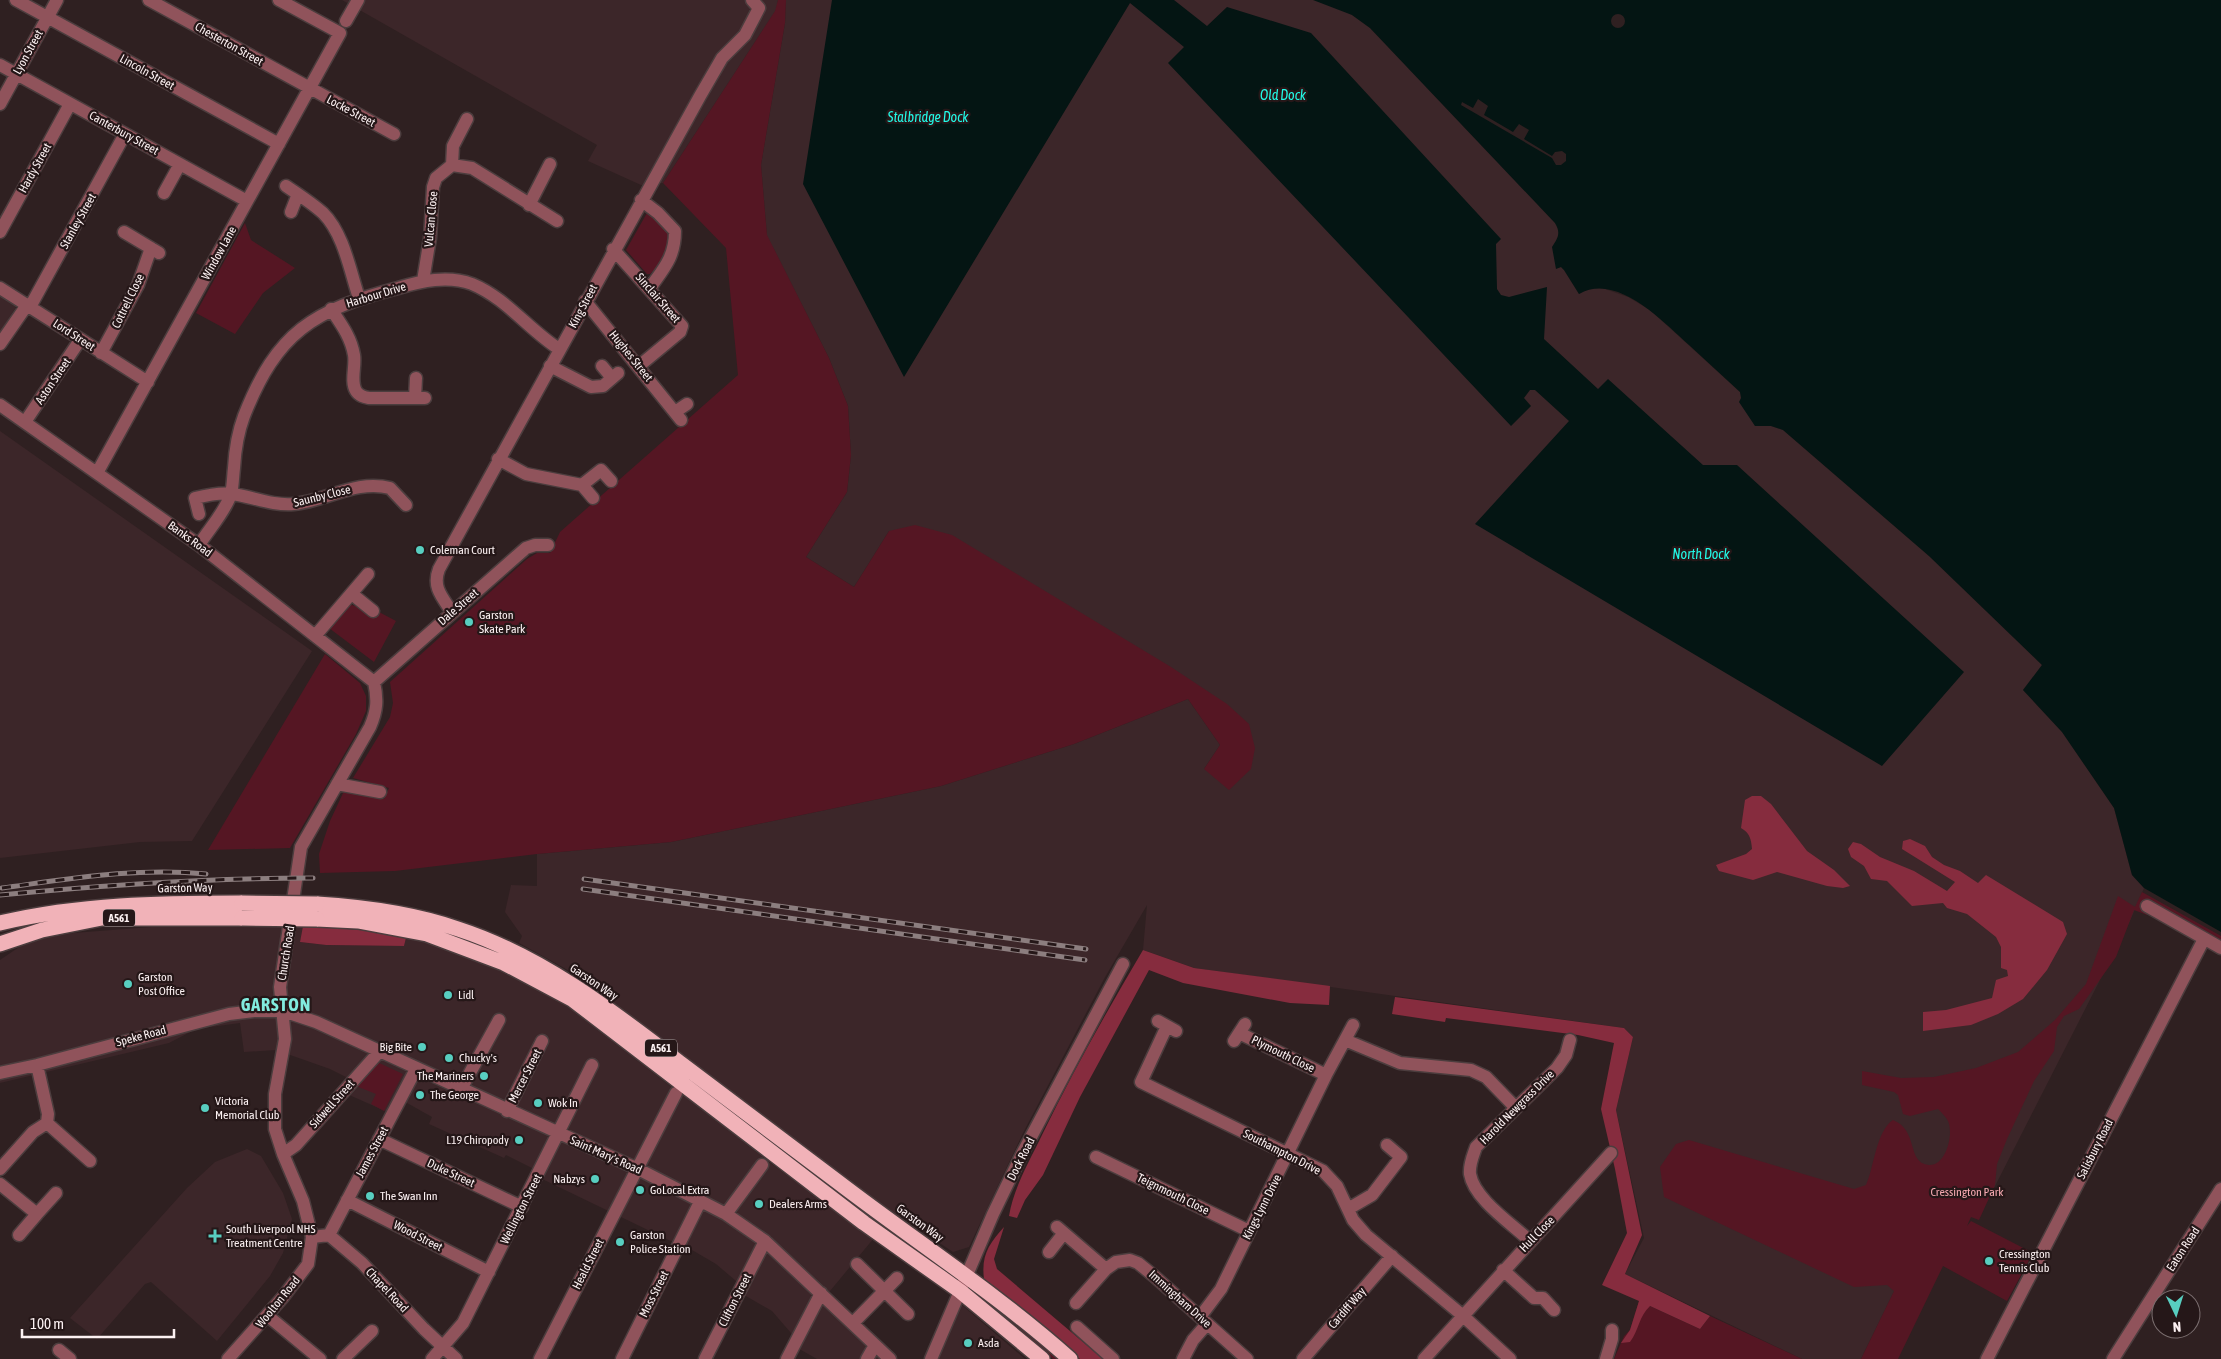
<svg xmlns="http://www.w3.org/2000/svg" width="2221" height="1359" viewBox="0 0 2221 1359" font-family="'Asap Condensed',sans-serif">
	<rect width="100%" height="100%" fill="#2f2021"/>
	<path fill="#3c2629" d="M342 0H778L776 10 663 183 641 185 588 161 597 145Z
		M786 0H1338L1352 15 1370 28 1555 223 1559 230 1557 268 1561 267 1564 270 1579 294 1588 289 1602 288 1628 297 1650 310 1740 392 1755 426H1771L1783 430 1929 556 2042 665 2023 690 2062 732 2114 808 2132 875 2144 888 2130 921 1991 1194 1951 1175 1861 1359H1802L1625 1274 1644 1238 1616 1110 1633 1037 1624 1028 1194 968 1143 950 1147 905 1104 979 1023 1133 969 1247 953 1252 840 1176 575 974 519 943 522 936 505 912 511 885 537 886V854L671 842 941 786 1074 744 1188 699 1220 745 1204 769 1249 725 889 531 854 587 806 557 847 492 851 455 848 406 829 358 767 236 761 165 785 23Z
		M0 297 16 307 0 332Z
		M0 431 312 651 192 841 140 842 0 858Z
		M190 924 303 926 300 942 326 945 404 946 406 938 428 942 498 969 552 997 572 1010 674 1089 668 1122 682 1094 773 1165 874 1238 825 1297 890 1359H817L794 1346 797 1340 772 1311 739 1292 742 1286 716 1264 680 1243 679 1245 538 1177 540 1172 506 1155 504 1158 429 1124 432 1117 400 1099 392 1114 347 1094 339 1086 346 1077 330 1069 276 1050 244 1052 240 1023 196 1029 169 1043 0 1083V960L28 941 73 933Z
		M247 1149 261 1156 283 1193 292 1219 283 1253 270 1276 217 1341 151 1282 145 1284 97 1339 70 1318 187 1188 215 1162Z
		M956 1300 1025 1359H931Z"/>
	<path fill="#551623" d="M778 0H786L785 23 761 165 767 235 829 358 848 406 851 455 847 492 806 557 854 587 889 531 915 525 952 535 1171 667 1227 704 1249 724 1255 748 1251 769 1229 790 1204 769 1220 745 1188 699 1074 744 941 786 671 842 537 854 395 871 320 873 319 854 330 821 344 791 384 799 389 788 353 778 390 717 393 703 390 682 527 559 537 553H550L560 532 738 375 726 248 663 183 775 11Z
		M647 213H650L670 236 667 255 659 270 656 268 650 274H647L626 250Z
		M245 223 251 240 295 268 263 293 235 334 196 313Z
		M348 604 359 607 369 616H375L379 612 396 621 374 662 329 628Z
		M325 654 360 683 366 696V711L356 734 290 848 208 850Z
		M2142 892 2221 936V942L2205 932 2149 911 2147 915 2134 910 2116 957 2079 1009 2064 1016 2057 1027 2054 1051 2034 1081 2007 1139 1997 1164 1995 1185 1979 1220 1971 1217 1967 1226 1971 1221 2033 1253 2007 1301 1943 1266 1898 1359H1861L1894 1291 1887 1285 1854 1287 1664 1197 1660 1167 1676 1144 1689 1140 1854 1189 1866 1185C1874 1168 1876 1131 1893 1120 1919 1130 1906 1163 1929 1165 1946 1166 1954 1134 1948 1121 1946 1117 1942 1113 1938 1109L1910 1116 1903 1114 1898 1095 1894 1092 1862 1085V1071L1901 1078 1934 1077 1976 1068 2018 1052 2055 1020 2086 984 2118 896 2135 907Z
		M377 1062 403 1074 384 1111 371 1104 376 1094 356 1086Z
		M983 1296 1062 1359H1053Z
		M1639 1301 1700 1329 1710 1316 1802 1359H1614L1624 1336 1630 1330Z"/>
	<path fill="#862c3e" d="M1752 796H1761L1771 804 1807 851 1834 870 1850 886 1843 888 1827 886 1777 872 1753 880 1719 871 1716 865 1746 854 1752 849C1751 839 1750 833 1741 828L1745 800Z
		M1910 839 1925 846 1932 857 1944 865 1960 871 1978 883 1986 875 2063 922 2067 934 2047 970 2023 999 1998 1014 1971 1025 1923 1031V1012L1946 1010 1992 998 1996 980 2008 976 2007 970 2001 968V947L1996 937 1967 914 1947 908 1943 903 1912 906 1887 881 1871 879 1864 866 1851 857 1848 849 1853 842 1861 844 1880 857 1914 871 1947 891 1955 882 1902 849 1903 841Z
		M303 926 375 931 406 938 404 946 326 945 300 942Z
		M1143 950 1194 968 1330 986 1329 1005 1290 1003 1183 983 1149 970 1080 1097 1043 1175 1025 1200 1017 1218 1009 1216C1014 1187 1029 1162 1042 1135 1073 1071 1107 1011 1143 950Z
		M1395 997 1624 1028 1633 1037 1616 1110 1642 1235 1625 1274 1710 1316 1700 1329 1650 1306C1639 1316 1639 1330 1630 1342L1621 1343 1630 1330 1639 1301 1602 1285 1627 1233 1615 1169 1601 1109 1614 1043 1578 1035 1446 1018 1445 1022 1392 1014Z
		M1004 1227 994 1259 997 1269 1103 1359H1080L984 1279C981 1255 989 1244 1004 1227Z"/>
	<path fill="#041513" d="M832 0H1174L1207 26 1227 7 1311 33 1501 239 1496 244 1497 289 1501 295 1509 297 1547 287 1544 339 1598 389 1608 379 1703 465H1737L1964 672 1882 766 1475 524 1569 421 1535 390H1530L1524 398 1531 406 1511 426 1168 63 1184 47 1130 3 904 377 803 184Z
		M1313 0H2221V932L2144 888 2132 875 2114 808 2062 732 2023 690 2042 665 1929 556 1783 430 1771 426H1755L1739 402 1741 398 1740 392C1723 376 1706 361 1689 345 1663 322 1617 272 1579 294L1564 270 1561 267 1556 269 1552 247C1558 238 1561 233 1555 223L1370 28 1352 15Z"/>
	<path fill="#2f2021" d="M1611 21a7 7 0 1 1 14 0a7 7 0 1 1-14 0Z
		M1478 99 1488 106 1484 115 1513 132 1519 124 1529 130 1524 139 1552 156 1555 152 1562 151 1566 154V161L1561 165H1556L1552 158 1461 105 1462 102 1473 108Z"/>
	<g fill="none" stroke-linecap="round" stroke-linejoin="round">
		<g stroke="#4c3d3e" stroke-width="15">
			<path id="minor" d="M16 0 279 144
				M149 0 394 134
				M346 21 358 0
				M0 65 247 201
				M0 104 57 0
				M452 165 453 146 467 119
				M286 186C298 194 312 203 323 213 344 234 350 271 359 298
				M164 193 180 164
				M641 200 658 213 675 231C675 257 664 268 650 288
				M529 205 550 164
				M291 212 298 194
				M0 232 70 104
				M124 232 159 253
				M613 249 682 326 680 332 639 366
				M423 281 430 238 433 187 436 178 452 165 472 168 557 221
				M0 288 148 382
				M585 301 681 420
				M30 307 125 134
				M331 309C341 324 351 337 354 355 356 366 350 381 356 391 359 396 364 397 369 398H425
				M0 344 27 305
				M101 353 138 285 151 248
				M550 366 591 387 603 386 618 373
				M602 366 612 378
				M415 398 416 378
				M0 405 199 545 374 682
				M675 412 687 404
				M25 422 80 340
				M498 459 526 474 582 485 601 470 611 481
				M97 473 340 33 279 0
				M582 485 593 498
				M199 514 195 498C207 495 221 492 233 494 253 497 273 506 294 504 326 501 357 479 390 488L406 505
				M199 545C209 529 225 512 231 494 233 486 233 476 234 468 235 450 238 432 244 416 277 332 313 310 398 288 421 281 448 275 472 284 506 298 529 330 559 349
				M352 594 373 611
				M452 612C442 597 432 587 439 569L700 96 722 58 745 35 759 8 752 0
				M315 636 368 574
				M374 682 526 548 535 545H548
				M337 784 380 792
				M2147 906 2221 948
				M1158 1021 1176 1031
				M1167 1026 1141 1082 1323 1171 1337 1186 1353 1220 1366 1235 1462 1315 1510 1359
				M1239 1033 1326 1075
				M1345 1040 1400 1063 1471 1070 1486 1077 1516 1108
				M1234 1041 1245 1024
				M37 1065 48 1114 47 1123
				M0 1073 37 1065 229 1014 254 1011H283L316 1022 638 1169 726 1214 765 1241 890 1359
				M461 1089 499 1020
				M507 1111 542 1041
				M47 1123 90 1161
				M379 1139 522 1207
				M283 1154 296 1145 379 1052
				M1096 1157 1249 1231
				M0 1169 33 1132 47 1123
				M0 1184 37 1214 56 1193
				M347 1200 489 1272
				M1348 1209 1372 1195 1401 1157 1387 1145
				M726 1214 762 1165
				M1057 1227 1106 1269
				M19 1235 37 1214
				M329 1235 416 1069
				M312 1237 329 1235 362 1263 424 1329 456 1359
				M1530 1241C1512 1224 1474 1199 1470 1174 1469 1164 1473 1156 1476 1147L1557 1068 1566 1055 1570 1040
				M1049 1252 1064 1233
				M857 1264 908 1314
				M1503 1270 1534 1298H1543L1554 1310
				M1076 1303 1106 1269 1116 1262 1130 1260 1138 1263 1154 1276 1247 1359
				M268 1316 320 1359
				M1200 1317 1221 1289 1326 1075 1353 1025
				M853 1323 897 1278
				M1077 1327 1113 1359
				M59 1350 70 1359
				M228 1359 283 1297 308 1264 312 1237 303 1201 283 1154 275 1129V1094L285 1039 280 987 301 847 370 727C377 711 378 700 374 682
				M343 1359 372 1331
				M432 1359 463 1323 592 1065
				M540 1359 676 1093
				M622 1359 700 1202
				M705 1359 765 1241
				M787 1359 821 1293
				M867 1359 875 1345
				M931 1359 993 1214 1022 1154 1123 964
				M1183 1359 1193 1340 1207 1324
				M1303 1359 1392 1256
				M1424 1359 1611 1153
				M1606 1359 1612 1339V1330
				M1987 1359 2204 939
				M2113 1359 2221 1189"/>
		</g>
		<g stroke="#4c3d3e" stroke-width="18">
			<path id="highway" d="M317 904C365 907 412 913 458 929 541 956 611 1010 680 1063 733 1103 785 1142 838 1182 915 1241 997 1294 1070 1359
				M317 919 358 921 427 934 504 963 572 999 864 1223 960 1291 1042 1359
				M0 923C80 904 160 903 242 903
				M0 944 42 930 102 918H242"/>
		</g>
		<use href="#minor" stroke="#90535b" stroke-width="12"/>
		<use href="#highway" stroke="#f1b2b8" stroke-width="15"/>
		<g stroke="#8c7e7f" stroke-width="5">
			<path id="rail" d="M584 879 1086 949
				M2 888C69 879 137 867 206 874
				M583 889 1085 960
				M0 895C104 885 208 878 313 878"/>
		</g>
		<use href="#rail" stroke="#251718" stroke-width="3" stroke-dasharray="9" stroke-linecap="butt"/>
		<g stroke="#4c3d3e" stroke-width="18" stroke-linecap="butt">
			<path id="highway-bridge" d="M242 903 317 904
				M242 918 317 919"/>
		</g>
		<use href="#highway-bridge" stroke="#f1b2b8" stroke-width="15"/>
	</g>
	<g fill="#58cec0" stroke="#251718" stroke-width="2">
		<circle cx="420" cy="550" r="5"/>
		<circle cx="469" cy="622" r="5"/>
		<circle cx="128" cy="984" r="5"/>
		<circle cx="448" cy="995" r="5"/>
		<circle cx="422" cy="1047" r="5"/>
		<circle cx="449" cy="1058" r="5"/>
		<circle cx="484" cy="1076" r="5"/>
		<circle cx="420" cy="1095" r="5"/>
		<circle cx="538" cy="1103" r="5"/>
		<circle cx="205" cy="1108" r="5"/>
		<circle cx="519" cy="1140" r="5"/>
		<circle cx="595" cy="1179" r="5"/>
		<circle cx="640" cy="1190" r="5"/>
		<circle cx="370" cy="1196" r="5"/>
		<circle cx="759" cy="1204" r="5"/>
		<path d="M212.5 1228.5h5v5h5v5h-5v5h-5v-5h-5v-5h5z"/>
		<circle cx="620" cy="1242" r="5"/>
		<circle cx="1989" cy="1261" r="5"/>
		<circle cx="968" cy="1343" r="5"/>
	</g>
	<g text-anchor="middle" stroke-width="4.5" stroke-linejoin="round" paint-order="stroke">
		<g fill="#251718" stroke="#bcb0b1" stroke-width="1">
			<rect x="103" y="909.5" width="32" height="17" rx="4"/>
			<rect x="645" y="1039.5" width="32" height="17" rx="4"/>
		</g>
		<g font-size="11" font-weight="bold" fill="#fcf1f2">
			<text x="119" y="922">A561</text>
			<text x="661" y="1052">A561</text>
		</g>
		<g font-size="12" fill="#fcf1f2" stroke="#251718">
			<text transform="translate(229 44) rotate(29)" y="4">Chesterton Street</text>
			<text transform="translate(28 52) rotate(-61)" y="4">Lyon Street</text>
			<text transform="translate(147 72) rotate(29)" y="4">Lincoln Street</text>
			<text transform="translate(351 111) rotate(28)" y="4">Locke Street</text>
			<text transform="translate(124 133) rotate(29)" y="4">Canterbury Street</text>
			<text transform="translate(35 168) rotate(-61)" y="4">Hardy Street</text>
			<text transform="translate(431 219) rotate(-85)" y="4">Vulcan Close</text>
			<text transform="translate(78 221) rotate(-61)" y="4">Stanley Street</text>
			<text transform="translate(219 253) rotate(-61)" y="4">Window Lane</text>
			<text transform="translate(376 295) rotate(-17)" y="4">Harbour Drive</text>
			<text transform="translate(658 298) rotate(49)" y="4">Sinclair Street</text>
			<text transform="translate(128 301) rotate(-64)" y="4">Cottrell Close</text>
			<text transform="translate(583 306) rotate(-62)" y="4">King Street</text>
			<text transform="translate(74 335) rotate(33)" y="4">Lord Street</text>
			<text transform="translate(631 356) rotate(51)" y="4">Hughes Street</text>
			<text transform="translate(53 381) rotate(-56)" y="4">Aston Street</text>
			<text transform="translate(322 496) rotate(-14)" y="4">Saunby Close</text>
			<text transform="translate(190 539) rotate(36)" y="4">Banks Road</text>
			<text transform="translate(458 607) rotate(-41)" y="4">Dale Street</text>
			<text transform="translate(185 888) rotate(-1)" y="4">Garston Way</text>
			<text transform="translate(286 953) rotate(-81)" y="4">Church Road</text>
			<text transform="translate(594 982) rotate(34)" y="4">Garston Way</text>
			<text transform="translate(141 1036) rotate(-15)" y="4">Speke Road</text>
			<text transform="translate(1283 1054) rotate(26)" y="4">Plymouth Close</text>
			<text transform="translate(525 1076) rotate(-63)" y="4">Mercer Street</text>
			<text transform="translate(332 1104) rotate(-48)" y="4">Sidwell Street</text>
			<text transform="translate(1517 1107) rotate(-45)" y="4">Harold Newgrass Drive</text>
			<text transform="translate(2095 1149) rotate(-63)" y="4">Salisbury Road</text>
			<text transform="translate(372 1152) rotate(-62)" y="4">James Street</text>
			<text transform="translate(1282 1152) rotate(27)" y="4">Southampton Drive</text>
			<text transform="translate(606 1155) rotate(24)" y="4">Saint Mary's Road</text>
			<text transform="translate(1021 1159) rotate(-63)" y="4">Dock Road</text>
			<text transform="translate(451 1173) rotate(25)" y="4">Duke Street</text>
			<text transform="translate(1173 1194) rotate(26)" y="4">Teignmouth Close</text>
			<text transform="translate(1262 1207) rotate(-63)" y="4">Kings Lynn Drive</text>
			<text transform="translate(521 1209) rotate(-63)" y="4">Wellington Street</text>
			<text transform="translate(920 1223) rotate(36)" y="4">Garston Way</text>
			<text transform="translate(1537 1234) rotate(-46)" y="4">Hull Close</text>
			<text transform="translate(418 1236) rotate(27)" y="4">Wood Street</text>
			<text transform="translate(2183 1249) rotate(-57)" y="4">Eaton Road</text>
			<text transform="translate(588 1264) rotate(-63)" y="4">Heald Street</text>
			<text transform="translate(387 1290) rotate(47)" y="4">Chapel Road</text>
			<text transform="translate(654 1294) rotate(-63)" y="4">Moss Street</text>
			<text transform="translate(1180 1299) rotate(42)" y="4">Immingham Drive</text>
			<text transform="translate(735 1300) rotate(-63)" y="4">Clifton Street</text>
			<text transform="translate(278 1302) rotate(-51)" y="4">Woolton Road</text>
			<text transform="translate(1347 1308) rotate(-49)" y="4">Cardiff Way</text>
		</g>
		<g font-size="12" fill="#fcf1f2" stroke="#251718" text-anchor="start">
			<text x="430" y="554">Coleman Court</text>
			<text x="479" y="619">Garston<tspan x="479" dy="14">Skate Park</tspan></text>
			<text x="138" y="981">Garston<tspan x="138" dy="14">Post Office</tspan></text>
			<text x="458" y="999">Lidl</text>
			<text x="412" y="1051" text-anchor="end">Big Bite</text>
			<text x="459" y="1062">Chucky's</text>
			<text x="474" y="1080" text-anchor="end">The Mariners</text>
			<text x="430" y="1099">The George</text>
			<text x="215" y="1105">Victoria<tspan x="215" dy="14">Memorial Club</tspan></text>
			<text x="548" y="1107">Wok In</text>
			<text x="509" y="1144" text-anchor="end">L19 Chiropody</text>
			<text x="585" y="1183" text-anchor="end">Nabzys</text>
			<text x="650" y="1194">GoLocal Extra</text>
			<text x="380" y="1200">The Swan Inn</text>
			<text x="769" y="1208">Dealers Arms</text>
			<text x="226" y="1233">South Liverpool NHS<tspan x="226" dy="14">Treatment Centre</tspan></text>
			<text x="630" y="1239">Garston<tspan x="630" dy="14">Police Station</tspan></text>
			<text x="1999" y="1258">Cressington<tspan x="1999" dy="14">Tennis Club</tspan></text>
			<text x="978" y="1347">Asda</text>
		</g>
		<g font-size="12" fill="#f6a9b1" stroke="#251718">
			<text x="1967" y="1196">Cressington Park</text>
		</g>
		<g font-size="14" font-style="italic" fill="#22fbe8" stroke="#251718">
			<text x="1283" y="100">Old Dock</text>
			<text x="928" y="122">Stalbridge Dock</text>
			<text x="1701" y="559">North Dock</text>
		</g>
		<g font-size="18" font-weight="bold" letter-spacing="1" fill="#82ebde" stroke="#251718">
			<text x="276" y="1011">GARSTON</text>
		</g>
	</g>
	<g transform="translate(2176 1314) rotate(176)"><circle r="24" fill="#251718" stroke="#7b6e6f"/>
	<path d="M0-4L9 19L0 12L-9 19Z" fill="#58cec0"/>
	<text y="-8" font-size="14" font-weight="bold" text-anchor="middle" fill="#fcf1f2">N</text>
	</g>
	<path d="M22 1329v8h152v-8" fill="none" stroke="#fcf1f2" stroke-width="2.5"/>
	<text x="30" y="1329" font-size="15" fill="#fcf1f2" stroke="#251718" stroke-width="4" paint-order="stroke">100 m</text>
</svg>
